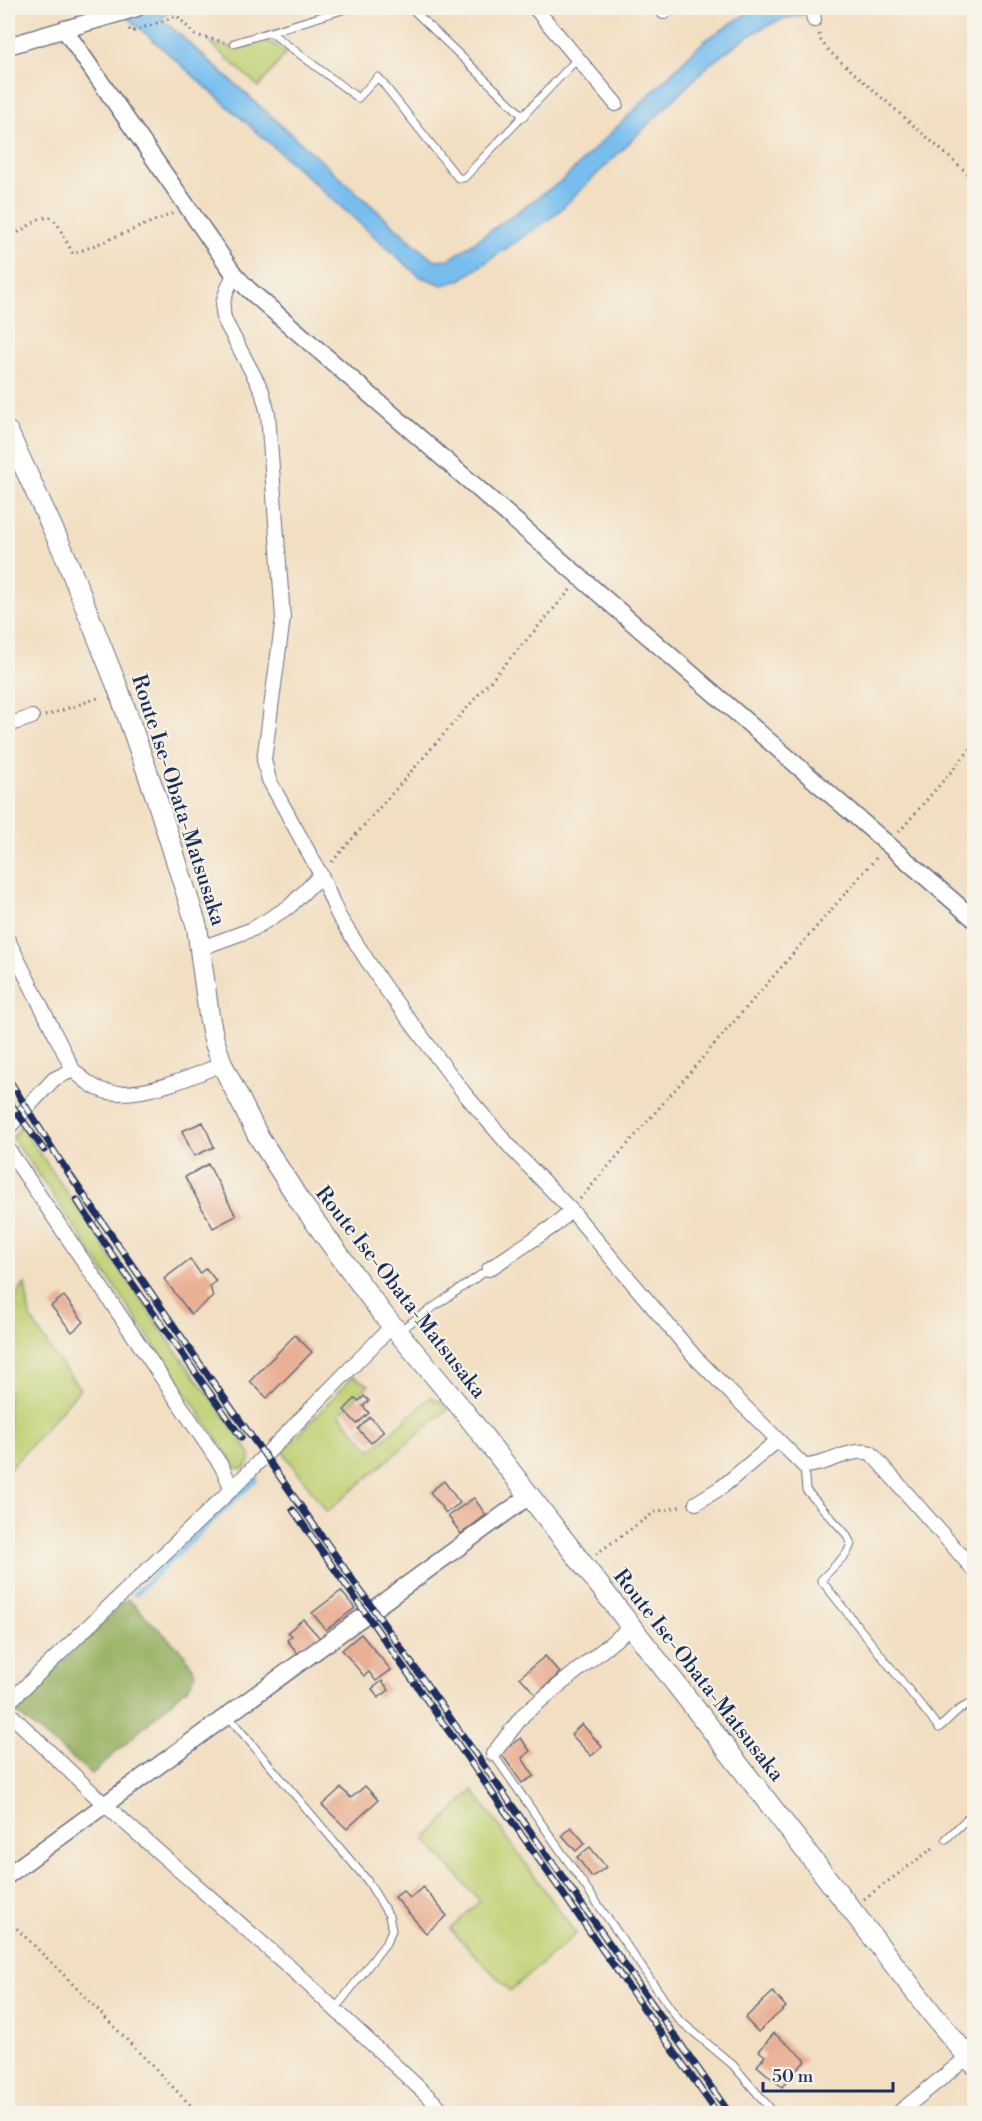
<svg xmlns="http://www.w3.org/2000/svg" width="982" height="2121" viewBox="0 0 982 2121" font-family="'Libre Bodoni',serif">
	<rect width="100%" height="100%" fill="#f7f3e8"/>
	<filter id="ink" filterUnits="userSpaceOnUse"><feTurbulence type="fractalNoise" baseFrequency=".0167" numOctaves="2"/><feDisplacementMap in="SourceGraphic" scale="12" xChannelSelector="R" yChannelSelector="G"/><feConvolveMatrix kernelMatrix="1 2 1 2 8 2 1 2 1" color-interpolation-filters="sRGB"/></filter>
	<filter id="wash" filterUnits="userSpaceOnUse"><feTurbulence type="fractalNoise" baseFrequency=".008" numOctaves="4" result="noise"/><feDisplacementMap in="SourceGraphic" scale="24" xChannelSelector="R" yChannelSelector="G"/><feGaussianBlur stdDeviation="1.35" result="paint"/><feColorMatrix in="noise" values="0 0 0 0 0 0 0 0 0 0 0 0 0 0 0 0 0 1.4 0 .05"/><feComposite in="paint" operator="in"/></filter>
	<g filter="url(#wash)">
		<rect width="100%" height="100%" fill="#f2dec1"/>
		<path fill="#c0d073" stroke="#6e8068" stroke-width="1.5" d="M261 41 272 43 286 53 259 87 210 43 238 49Z
			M21 1126 176 1351 241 1439 250 1455V1461L245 1468 240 1469 236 1467 40 1176 12 1138Z
			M25 1284 30 1317 52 1352 80 1389 8 1471V1307Z
			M353 1376 369 1385 339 1414 371 1450 431 1397 449 1408 327 1512 283 1452Z
			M473 1790 576 1934 510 1991 450 1929 480 1901 425 1839Z"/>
		<path fill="#98b265" stroke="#5a7062" stroke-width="1.5" d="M128 1599 185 1655 196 1674 190 1685 92 1774 13 1710Z"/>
		<path fill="#77beef" stroke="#4976a6" stroke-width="1.5" d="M117 8H149L154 12 164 10 167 15 161 18 428 256 436 260 450 259 564 179 704 41 755 8H838C815 12 790 15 769 25 747 35 729 50 710 64L555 215 460 280 443 285 419 276Z"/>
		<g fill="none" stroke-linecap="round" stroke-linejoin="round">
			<path stroke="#77beef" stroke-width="5" d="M135 1594 256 1479"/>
		</g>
		<g id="blocks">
			<path fill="#e9b095" d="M203 1122 214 1147 194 1156 182 1131Z
				M208 1164 236 1216 213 1228 185 1177Z
				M190 1259 200 1273 206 1268 216 1281 210 1286 213 1297 191 1314 164 1279Z
				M64 1296 84 1322 72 1332 51 1306Z
				M295 1335 312 1352 267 1398 250 1381Z
				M364 1396 369 1401 363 1406 369 1413 357 1424 344 1410 355 1399 359 1401Z
				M370 1417 384 1431 371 1443 358 1429Z
				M444 1481 460 1503 446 1513 430 1492Z
				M474 1498 486 1515 461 1534 448 1516Z
				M341 1591 355 1608 326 1630 312 1613Z
				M303 1619 320 1638 299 1655 287 1640 292 1636 288 1632Z
				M361 1634 391 1670 376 1681 369 1672 364 1676 342 1650Z
				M545 1656 560 1673 536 1695 520 1677Z
				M382 1681 389 1690 378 1698 372 1689Z
				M582 1724 602 1747 591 1756 571 1734Z
				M521 1738 530 1751 522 1758 534 1776 522 1783 500 1752Z
				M365 1786 378 1800 347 1829 322 1805 341 1788 351 1798Z
				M571 1827 585 1843 576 1851 562 1835Z
				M590 1847 606 1867 592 1877 577 1857Z
				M423 1887 447 1916 426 1933 395 1897 403 1891 410 1898Z
				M773 1992 786 2007 758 2032 745 2018Z
				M774 2033 806 2060 782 2087 757 2066 765 2056 759 2051Z"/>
		</g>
	</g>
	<g filter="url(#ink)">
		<use href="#blocks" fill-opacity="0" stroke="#666c81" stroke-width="1.5"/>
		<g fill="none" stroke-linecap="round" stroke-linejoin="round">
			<g stroke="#666c81" stroke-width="9">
				<path id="service" d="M411 8 524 117
					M270 32 358 98 378 77 458 178H464L578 58
					M234 43 349 8
					M400 1330 489 1269
					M804 1466 806 1490 846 1534 851 1544 847 1553 821 1580 939 1728 957 1711 974 1701
					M228 1716 367 1880 389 1916 392 1930 386 1943 335 2009
					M493 1754 678 2019 733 2065 775 2114
					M946 1839 974 1812"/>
			</g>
			<g stroke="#666c81" stroke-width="16">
				<path id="minor" d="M535 8 616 104
					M660 8 664 12 669 8
					M812 8 814 20
					M234 274C227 291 219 303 225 321L262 391 268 414 283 618 264 760 269 780 321 875 338 915 383 985 464 1093 512 1149 571 1210 695 1357 804 1466C828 1466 848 1447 871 1453L974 1570
					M8 725 32 717
					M8 940 73 1070
					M201 948 253 929 290 906 321 875
					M8 1128 54 1079 73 1070C83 1079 95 1090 109 1092 142 1098 192 1077 222 1064
					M8 1149 222 1467 232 1489
					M489 1269 555 1225 571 1210
					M696 1503 722 1487 778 1440
					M8 1703 232 1489 392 1326
					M8 1712 104 1804 296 1973 447 2114
					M493 1754 524 1714 631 1627
					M897 2114 968 2057"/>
			</g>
			<g stroke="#666c81" stroke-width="19">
				<path id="tertiary" d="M64 29 234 274 248 289 974 919
					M8 46 137 8
					M8 1875 529 1496"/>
			</g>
			<g stroke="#666c81" stroke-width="22">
				<path id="secondary" d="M8 432 64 553 119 691 156 797 197 927 209 1016 214 1040 222 1064 257 1134 299 1200 381 1312 463 1410 934 2016 974 2064"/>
			</g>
			<path stroke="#666c81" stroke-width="3" stroke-dasharray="1.5 4.5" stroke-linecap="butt" d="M170 8 195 35 224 42
				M129 29 131 32 177 16
				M819 34 821 41 829 51 974 179
				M8 239 39 219 50 217 57 223 73 254 174 213
				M45 716 101 697
				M899 832 974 745
				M332 862 571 589
				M580 1199 877 857
				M596 1554 655 1512 683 1506
				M864 1899 936 1846
				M8 1920 57 1968 199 2114"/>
			<use href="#service" stroke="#fff" stroke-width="7"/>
			<use href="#minor" stroke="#fff" stroke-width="14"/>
			<use href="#tertiary" stroke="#fff" stroke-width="16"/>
			<use href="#secondary" stroke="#fff" stroke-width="20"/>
			<g stroke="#1b2f5e" stroke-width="7">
				<path id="rail" d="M8 1078 61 1162 203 1368 730 2114
					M8 1100 44 1150
					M77 1200 111 1253 241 1437
					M293 1510 718 2114"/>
			</g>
			<use href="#rail" stroke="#f7f3e8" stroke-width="4.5" stroke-dasharray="14" stroke-linecap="butt"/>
		</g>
	</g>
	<g text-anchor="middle" stroke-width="4.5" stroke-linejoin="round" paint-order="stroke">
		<g font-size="21" fill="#1b2f5e" stroke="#f7f3e8">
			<text transform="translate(179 800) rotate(72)" y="7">Route Ise-Obata-Matsusaka</text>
			<text transform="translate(401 1292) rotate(52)" y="7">Route Ise-Obata-Matsusaka</text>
			<text transform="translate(699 1675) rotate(52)" y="7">Route Ise-Obata-Matsusaka</text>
		</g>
	</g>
	<rect width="982" height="2121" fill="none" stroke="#f7f3e8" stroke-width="30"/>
	<path d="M763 2082v9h130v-9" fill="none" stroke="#1b2f5e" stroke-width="3"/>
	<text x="772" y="2082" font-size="18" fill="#1b2f5e" stroke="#f7f3e8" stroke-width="4.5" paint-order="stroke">50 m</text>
</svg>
